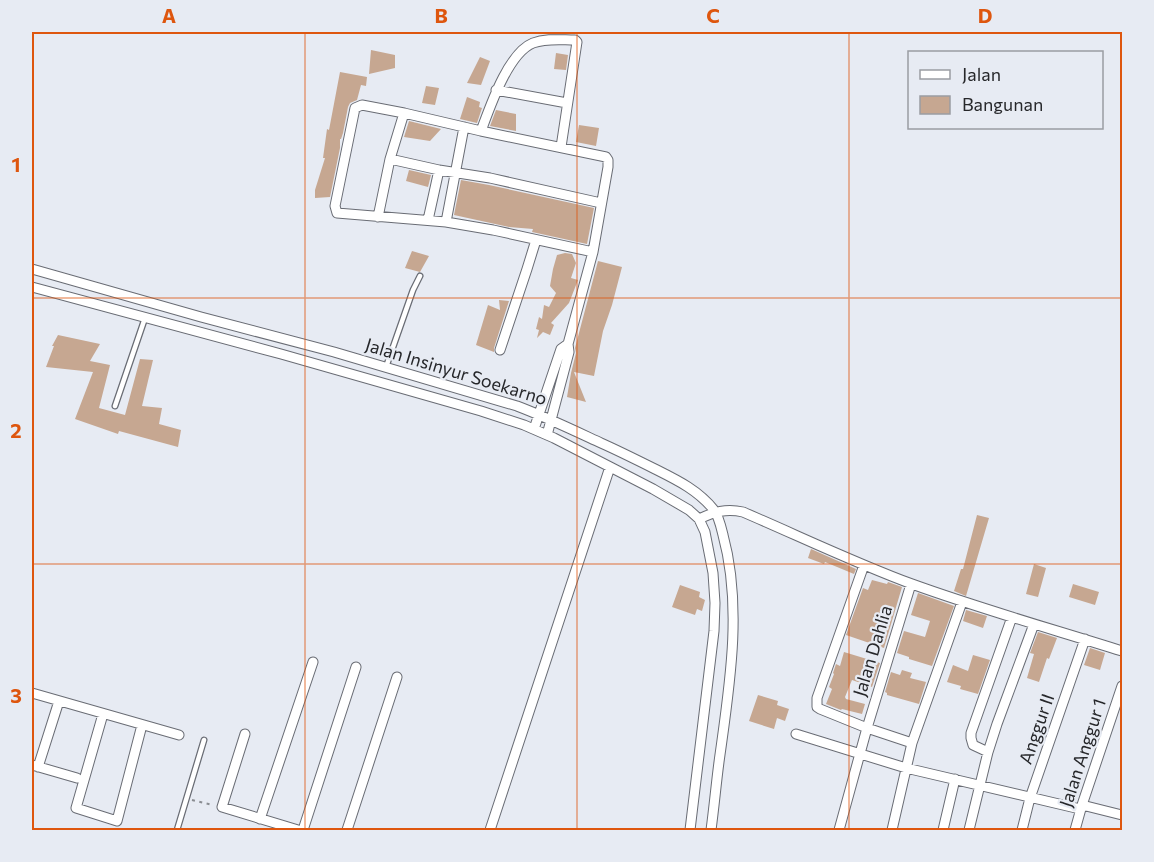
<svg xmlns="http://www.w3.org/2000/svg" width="1154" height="862" viewBox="0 0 1154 862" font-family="Commissioner,sans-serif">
	<rect width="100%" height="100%" fill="#e7ebf3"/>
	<path fill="#c6a791" d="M371 50 395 55V68L369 74Z
		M556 53 568 55 566 70 554 69Z
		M480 57 490 61 481 85 467 83Z
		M340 72 367 77 366 86 361 85 357 100 350 103 348 107 343 133 341 139H340V148L330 197 315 198V190L325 158H323L327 129 329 130Z
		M426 86 439 88 435 105 422 103Z
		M467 97 480 102 479 107 482 108 477 123 460 119Z
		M496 110 516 114V131L490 126Z
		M409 121 441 129 430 141 404 137Z
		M579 125 599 128 596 146 576 142Z
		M409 170 431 175 428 187 406 181Z
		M461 180 489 185 594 208 587 244 532 232 533 229 509 227 454 215Z
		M412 251 429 256 420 272 405 268Z
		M565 253 572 254 576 263 571 278 578 280 569 303 551 323 554 325 550 335 543 332 537 338 539 330 536 329 539 317 542 319 544 305 549 307 556 293 550 286 553 269 557 255Z
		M598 261 622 267 612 305 603 331 594 376 574 372 586 402 567 397 571 373 576 353 575 348Z
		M499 300 509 301 494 348V352L476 345 488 305 500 310Z
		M58 335 100 344 90 361 110 365 99 408 125 415 140 359 153 360 142 406 162 408 159 424 181 430 178 447 119 431 118 434 75 419 93 372 46 367 54 346H52Z
		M977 515 989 518 966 596 954 591 961 569H963Z
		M811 549 856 569 854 574 825 562 824 564 808 558Z
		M1034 564 1046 568 1038 597 1026 594Z
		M872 580 887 584 888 582 902 587 884 648 846 635 863 588 868 590Z
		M1073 584 1099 592 1095 605 1069 597Z
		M680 585 700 592 699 597 705 600 702 611 697 609 695 615 672 607Z
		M918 593 954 606 932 666 909 659V657L897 653 904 631 925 637 930 621 911 615Z
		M966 610 987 616 983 628 963 621Z
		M1038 632 1057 638 1049 659 1047 658 1039 682 1027 678 1034 654 1030 653Z
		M1090 648 1105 653 1100 670 1084 665Z
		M844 652 880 663 872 687 852 680 845 697 846 699 865 704 862 714 842 709 841 710 826 704 832 689 829 687 834 674 833 673 836 664 840 666Z
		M973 655 990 660 978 694 960 689 961 686 947 682 953 665 968 671Z
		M902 670 912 673 910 678 926 682 919 704 887 695V693L885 692 891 672 900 675Z
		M758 695 778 701 777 705 789 709 785 721 777 718 774 729 749 721Z"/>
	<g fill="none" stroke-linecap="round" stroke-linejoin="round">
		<g stroke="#696c74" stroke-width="7">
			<path id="service" d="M386 367 413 290 420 276
				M115 406 145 318
				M177 830 204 740"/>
		</g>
		<g stroke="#696c74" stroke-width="11">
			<path id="minor" d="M496 90 567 103
				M404 113 362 105 355 108 335 206 337 213 446 222 493 230 593 252
				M481 131C490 107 508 53 533 43 546 38 561 40 575 40L577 42 561 147
				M390 159 439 170 490 178 601 203
				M378 217 390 159 404 113 481 131 606 157 608 160V167L593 252 568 344 569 352 547 435
				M428 220 439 170
				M446 222 464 127
				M32 269 201 317 334 352 517 406C546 417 573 430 601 443 619 451 637 460 655 469 677 480 698 490 714 510 719 517 721 527 723 535 743 608 729 689 719 762 716 785 714 808 711 830
				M32 287 281 354 481 411 524 425 554 438 653 489 689 510 699 519 705 532 713 573 715 603 714 631 690 830
				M500 350 527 269 536 240
				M534 429 561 349 568 344
				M699 519C714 512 726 508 743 512 799 536 855 563 912 584 981 609 1052 629 1122 651
				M864 565 817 698V707L820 709 867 728 912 743
				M32 693 179 735
				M103 714 76 808 117 821 142 725
				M245 734 222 807 298 830
				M796 734 906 768 1080 809
				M988 752 973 745 971 738V733L1012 617
				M32 765 77 778
				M38 767 59 701
				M1082 805 1122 815
				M260 819 313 662
				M303 830 356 667
				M347 830 397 677
				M490 830 610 467
				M839 830 867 728 911 584
				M892 830 912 743 962 602
				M943 830 955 779
				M969 830 988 752 997 724 1034 624
				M1022 830 1030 798 1085 639
				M1075 830 1082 805 1122 686"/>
		</g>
		<path stroke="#898c91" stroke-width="2" stroke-dasharray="3 4.5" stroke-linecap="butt" d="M192 800 213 805"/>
		<use href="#service" stroke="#fff" stroke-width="4.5"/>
		<use href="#minor" stroke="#fff" stroke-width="9"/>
	</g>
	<path fill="none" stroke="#de560e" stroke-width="1.5" stroke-opacity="0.55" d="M305 32V830M577 32V830M849 32V830M32 298H1122M32 564H1122"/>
	<g text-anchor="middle" stroke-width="4.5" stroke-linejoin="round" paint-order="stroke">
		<g font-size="18" fill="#26272a" stroke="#e7ebf3">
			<text transform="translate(456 372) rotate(17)" y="6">Jalan Insinyur Soekarno</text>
			<text transform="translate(873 651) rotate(-73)" y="6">Jalan Dahlia</text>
			<text transform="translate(1037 729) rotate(-71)" y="6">Anggur II</text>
			<text transform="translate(1083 753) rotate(-72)" y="6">Jalan Anggur 1</text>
		</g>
	</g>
	<rect width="1154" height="862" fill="none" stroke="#e7ebf3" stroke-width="66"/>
	<rect x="908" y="51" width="195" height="78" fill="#e7ebf3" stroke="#9a9da3" stroke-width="1.5"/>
	<rect x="920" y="70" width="30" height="9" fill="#ffffff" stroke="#9a9da3" stroke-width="1.5"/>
	<text x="962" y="81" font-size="18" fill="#26272a">Jalan</text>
	<rect x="920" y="96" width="30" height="18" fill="#c6a791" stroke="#9a9da3" stroke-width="1.5"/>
	<text x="962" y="111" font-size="18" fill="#26272a">Bangunan</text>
	<rect x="33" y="33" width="1088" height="796" fill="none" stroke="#de560e" stroke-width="2"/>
	<g font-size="20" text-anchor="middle" font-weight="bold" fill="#de560e">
		<text x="169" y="23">A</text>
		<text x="441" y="23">B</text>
		<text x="713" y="23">C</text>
		<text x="985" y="23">D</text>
		<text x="16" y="172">1</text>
		<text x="16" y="438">2</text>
		<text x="16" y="703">3</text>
	</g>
</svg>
